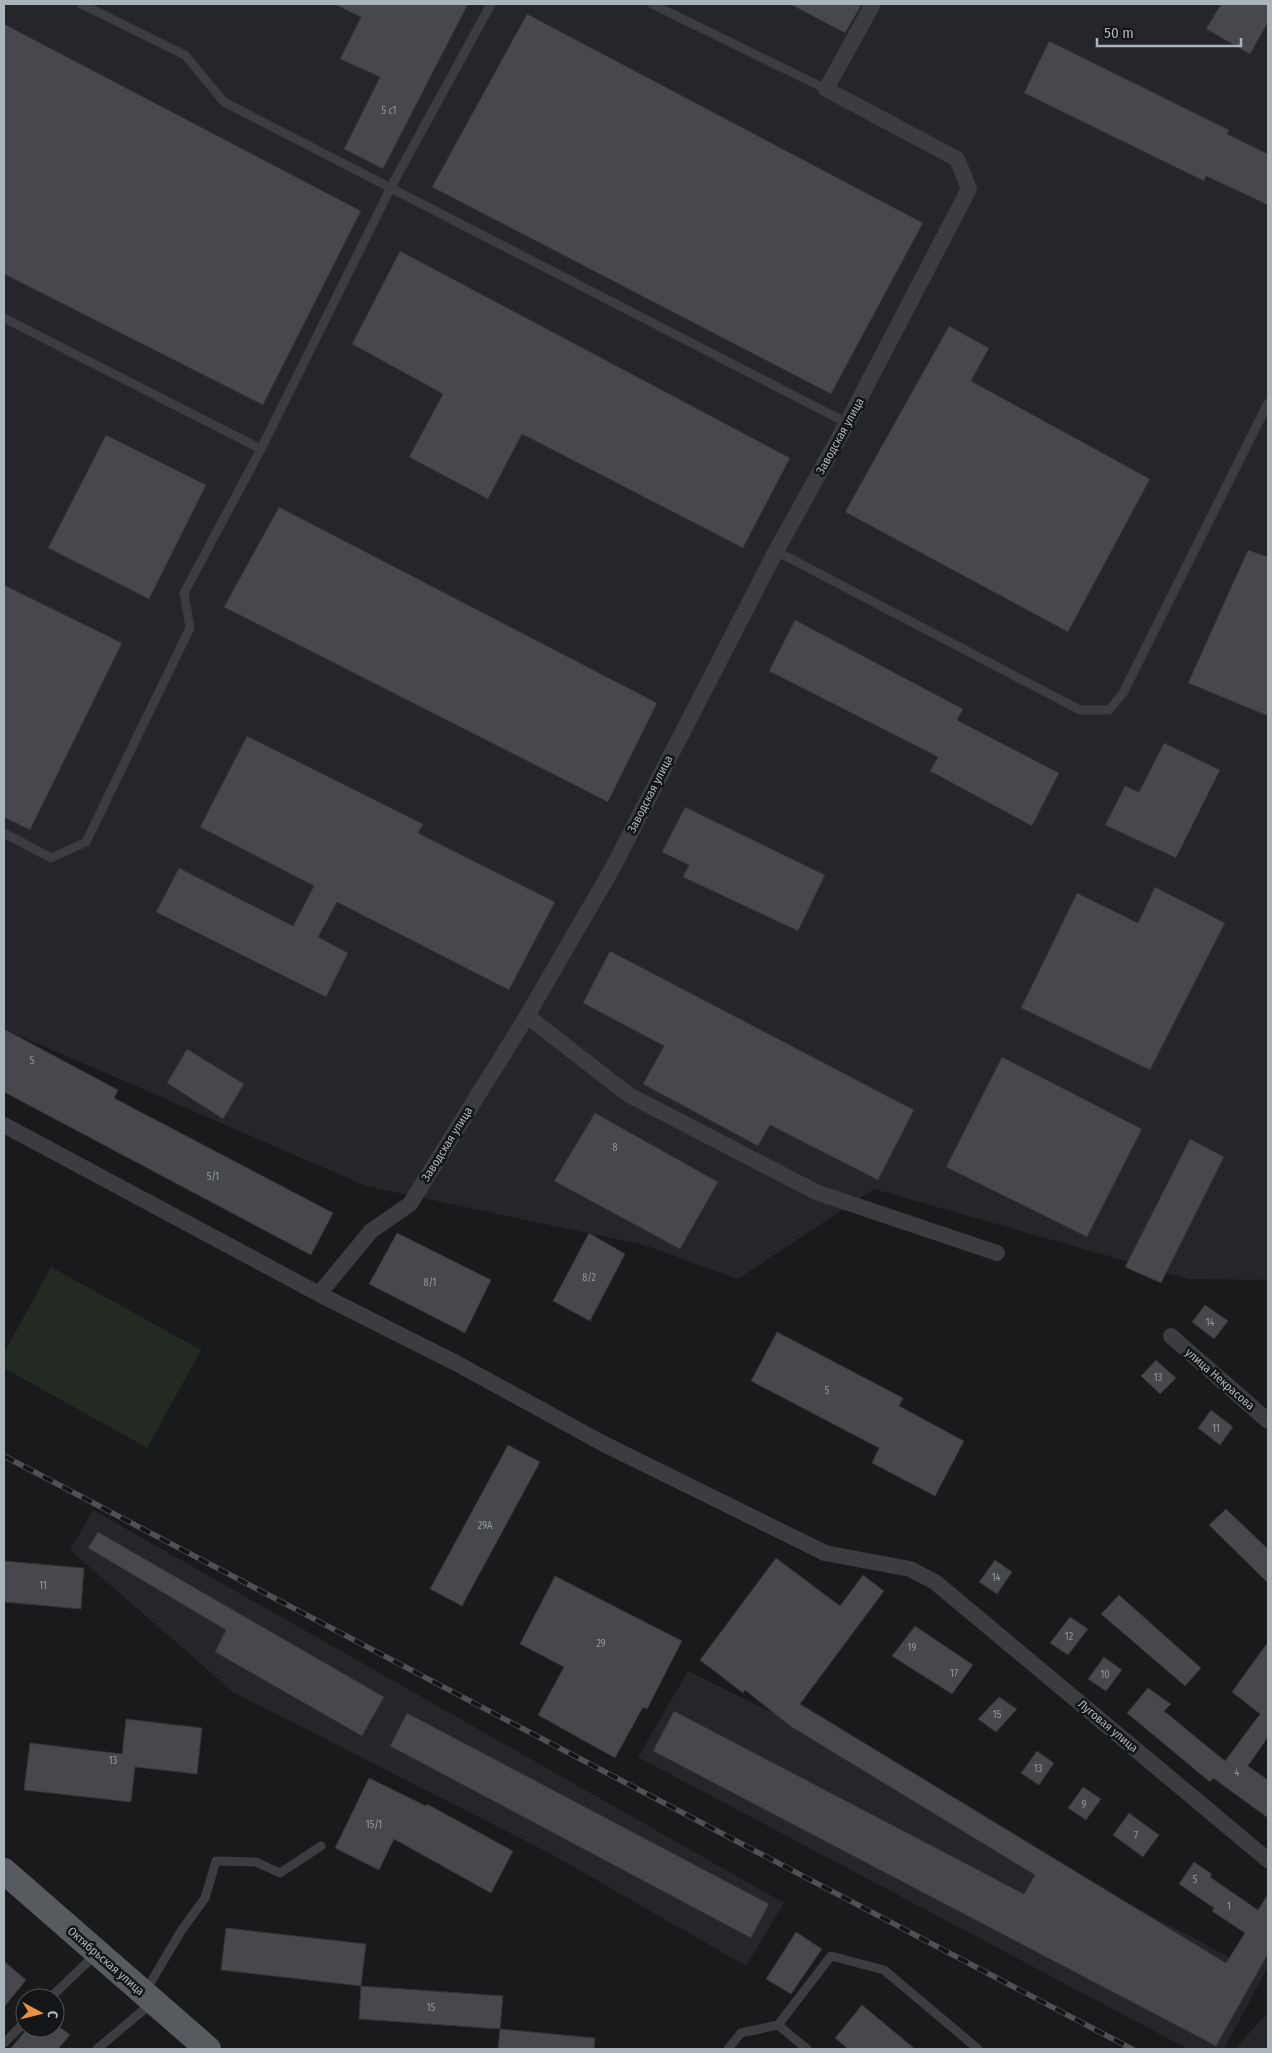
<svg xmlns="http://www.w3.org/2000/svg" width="1272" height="2053" viewBox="0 0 1272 2053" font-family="'Fira Sans Condensed',sans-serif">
	<rect width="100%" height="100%" fill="#191a1c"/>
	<path fill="#252629" d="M4 4H1268V1280L1188 1279 874 1189 738 1279 644 1245 366 1186 4 1029Z
		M93 1510 784 1903 746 1966 553 1855 233 1692 70 1550Z
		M688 1671 793 1723 1232 1959 1268 1908V1967L1224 2049H1188L638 1757Z
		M1268 2012V2049H1235Z"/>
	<path fill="#222a21" d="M51 1267 201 1350 147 1448 4 1368V1353Z"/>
	<path fill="#46484c" stroke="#343438" d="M334 4H468L383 169 344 149 380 77 340 59 361 17Z
		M790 4H862L845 33Z
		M1221 4H1268V22L1250 54 1206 29Z
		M527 14 923 223 831 394 432 187Z
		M4 24 361 211 263 405 4 274Z
		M1049 41 1229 130 1227 134 1268 154V205L1206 176 1204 181 1024 93Z
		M400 251 790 458 743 548 522 434 488 499 409 457 443 394 352 344Z
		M949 326 989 348 971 381 1150 479 1068 632 845 512Z
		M106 435 206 485 149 599 48 548Z
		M279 507 657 703 608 802 224 607Z
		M1248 550 1268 557V716L1188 683Z
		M4 585 122 643 30 830 4 817Z
		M795 620 963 709 957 720 1059 773 1032 826 930 771 938 757 769 671Z
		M247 736 423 824 418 833 555 902 509 990 337 902 318 937 348 953 326 997 156 912 179 868 293 926 314 886 200 827Z
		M1164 743 1220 770 1176 858 1105 825 1125 786 1139 792Z
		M685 807 825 875 798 931 683 877 689 865 662 852Z
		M1155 887 1225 923 1150 1070 1021 1008 1077 893 1138 923Z
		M610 951 914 1110 878 1180 770 1125 758 1146 643 1084 664 1046 583 1003Z
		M4 1029 118 1090 114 1098 333 1213 311 1255 4 1092Z
		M187 1049 244 1084 223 1119 167 1083Z
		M1002 1057 1142 1129 1087 1237 946 1167Z
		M595 1113 718 1182 680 1249 554 1181Z
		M1190 1139 1224 1157 1161 1283 1125 1267Z
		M397 1233 491 1280 465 1333 369 1284Z
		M589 1233 625 1254 590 1321 553 1301Z
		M1205 1305 1228 1321 1214 1339 1192 1322Z
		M777 1332 903 1398 899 1406 964 1441 935 1496 872 1463 879 1448 751 1381Z
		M1156 1360 1176 1378 1160 1394 1141 1376Z
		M1211 1410 1233 1427 1220 1445 1198 1428Z
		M508 1445 540 1462 462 1606 430 1589Z
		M1226 1509 1268 1549V1583L1209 1525Z
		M98 1532 384 1697 362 1736 215 1652 226 1630 88 1548Z
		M776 1558 840 1606 863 1575 884 1591 800 1704 1226 1963 1245 1933 1212 1911 1214 1908 1179 1884 1194 1862 1212 1874 1210 1877 1258 1910 1268 1894V1954L1216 2046 653 1751 674 1711 1024 1894 1035 1875 790 1726 745 1690 743 1693 700 1660Z
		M995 1560 1012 1572 997 1594 979 1582Z
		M4 1561 84 1568 81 1609 4 1602Z
		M555 1576 682 1641 647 1709 643 1707 615 1758 538 1715 564 1667 520 1644Z
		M1119 1595 1201 1668 1185 1686 1101 1614Z
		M1070 1617 1088 1629 1068 1655 1050 1643Z
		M915 1626 973 1665 952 1694 892 1656Z
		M1268 1642V1737L1248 1766 1268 1780V1818L1213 1778 1210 1782 1127 1713 1148 1688 1171 1704 1164 1711 1225 1761 1260 1714 1232 1692Z
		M1104 1657 1122 1670 1106 1691 1088 1679Z
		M999 1697 1017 1709 996 1732 978 1719Z
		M407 1713 769 1904 751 1938 390 1746Z
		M126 1719 202 1728 197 1774 135 1767 131 1802 24 1790 30 1743 122 1754Z
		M1037 1751 1054 1763 1039 1785 1021 1773Z
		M369 1778 426 1806 427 1804 513 1851 491 1893 394 1839 379 1870 335 1848Z
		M1083 1787 1101 1799 1086 1820 1068 1808Z
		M1129 1813 1159 1835 1143 1857 1113 1835Z
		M226 1928 366 1944 361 1986 221 1970Z
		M796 1932 822 1949 791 1994 766 1979Z
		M4 1961 26 1980 4 2007Z
		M361 1986 503 1996 500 2029 359 2019Z
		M862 2005 915 2049H848L835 2038Z
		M28 2028H61L70 2035 58 2049H10Z
		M500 2029 595 2038 594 2049H498Z"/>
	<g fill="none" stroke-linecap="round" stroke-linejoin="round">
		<path stroke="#3b3d41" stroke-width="9" d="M81 4 185 55 224 102 847 423
			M652 4 826 89
			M4 318 261 449
			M776 551 1080 710H1109L1123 693 1268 403
			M4 833 51 858 86 842 190 628 184 593 261 449 391 187 491 4
			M145 1992 181 1931 205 1898 216 1861 256 1862 280 1873 321 1846
			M50 1998 97 1953
			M778 2025 807 2049
			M4 2043 25 2022
			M97 2049 153 2002
			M728 2049 741 2033 778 2025 831 1956 884 1970 978 2049"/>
		<path stroke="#3b3d41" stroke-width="16" d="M527 1016 629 1095 816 1192 997 1253
			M4 1125 319 1294 456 1363 602 1443 825 1553 910 1569 935 1582 1268 1860
			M319 1294 371 1231 410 1204 521 1026 611 871 776 551 847 423 969 189 957 159 826 89 873 4
			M1171 1336 1268 1421"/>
		<path stroke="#575a5f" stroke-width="26" d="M4 1871 208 2049"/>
		<g stroke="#4e5155" stroke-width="5.5">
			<path id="rail" d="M4 1456 1132 2049"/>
		</g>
		<use href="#rail" stroke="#141517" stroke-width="4" stroke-dasharray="11" stroke-linecap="butt"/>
	</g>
	<g text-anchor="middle" stroke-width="5" stroke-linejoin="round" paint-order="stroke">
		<g font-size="10" fill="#92999f">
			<text x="389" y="114">5 с1</text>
			<text x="32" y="1064">5</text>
			<text x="615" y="1151">8</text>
			<text x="213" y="1180">5/1</text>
			<text x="589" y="1281">8/2</text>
			<text x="430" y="1286">8/1</text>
			<text x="1210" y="1326">14</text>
			<text x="1158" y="1381">13</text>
			<text x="827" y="1394">5</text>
			<text x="1216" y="1432">11</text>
			<text x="485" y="1529">29А</text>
			<text x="996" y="1581">14</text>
			<text x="43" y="1589">11</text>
			<text x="1069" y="1640">12</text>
			<text x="601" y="1647">29</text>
			<text x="912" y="1651">19</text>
			<text x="954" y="1677">17</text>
			<text x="1105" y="1678">10</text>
			<text x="997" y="1718">15</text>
			<text x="113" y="1764">13</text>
			<text x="1038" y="1772">13</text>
			<text x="1237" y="1776">4</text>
			<text x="1084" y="1808">9</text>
			<text x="374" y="1828">15/1</text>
			<text x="1136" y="1839">7</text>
			<text x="1195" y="1883">5</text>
			<text x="1229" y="1910">1</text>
			<text x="431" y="2011">15</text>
		</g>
		<g font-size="12" fill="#acb4bb" stroke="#141517">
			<text transform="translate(840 436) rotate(-61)" y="4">Заводская улица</text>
			<text transform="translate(650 794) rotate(-63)" y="4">Заводская улица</text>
			<text transform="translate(447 1144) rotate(-58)" y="4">Заводская улица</text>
			<text transform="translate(1220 1379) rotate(41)" y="4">улица Некрасова</text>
			<text transform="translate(1108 1726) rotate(40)" y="4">Луговая улица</text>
			<text transform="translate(106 1961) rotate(41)" y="4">Октябрьская улица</text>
		</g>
	</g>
	<rect width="1272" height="2053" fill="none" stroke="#acb4bb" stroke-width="10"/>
	<g transform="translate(40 2013) rotate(97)"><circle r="24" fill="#141517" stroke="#515559"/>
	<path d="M0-4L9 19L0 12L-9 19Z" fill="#ec8f41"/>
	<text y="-8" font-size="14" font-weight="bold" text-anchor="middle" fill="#acb4bb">С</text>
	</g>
	<path d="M1097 38v8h144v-8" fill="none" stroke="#acb4bb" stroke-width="2.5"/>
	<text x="1104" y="38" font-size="15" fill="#acb4bb" stroke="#141517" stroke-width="4" paint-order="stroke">50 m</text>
</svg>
